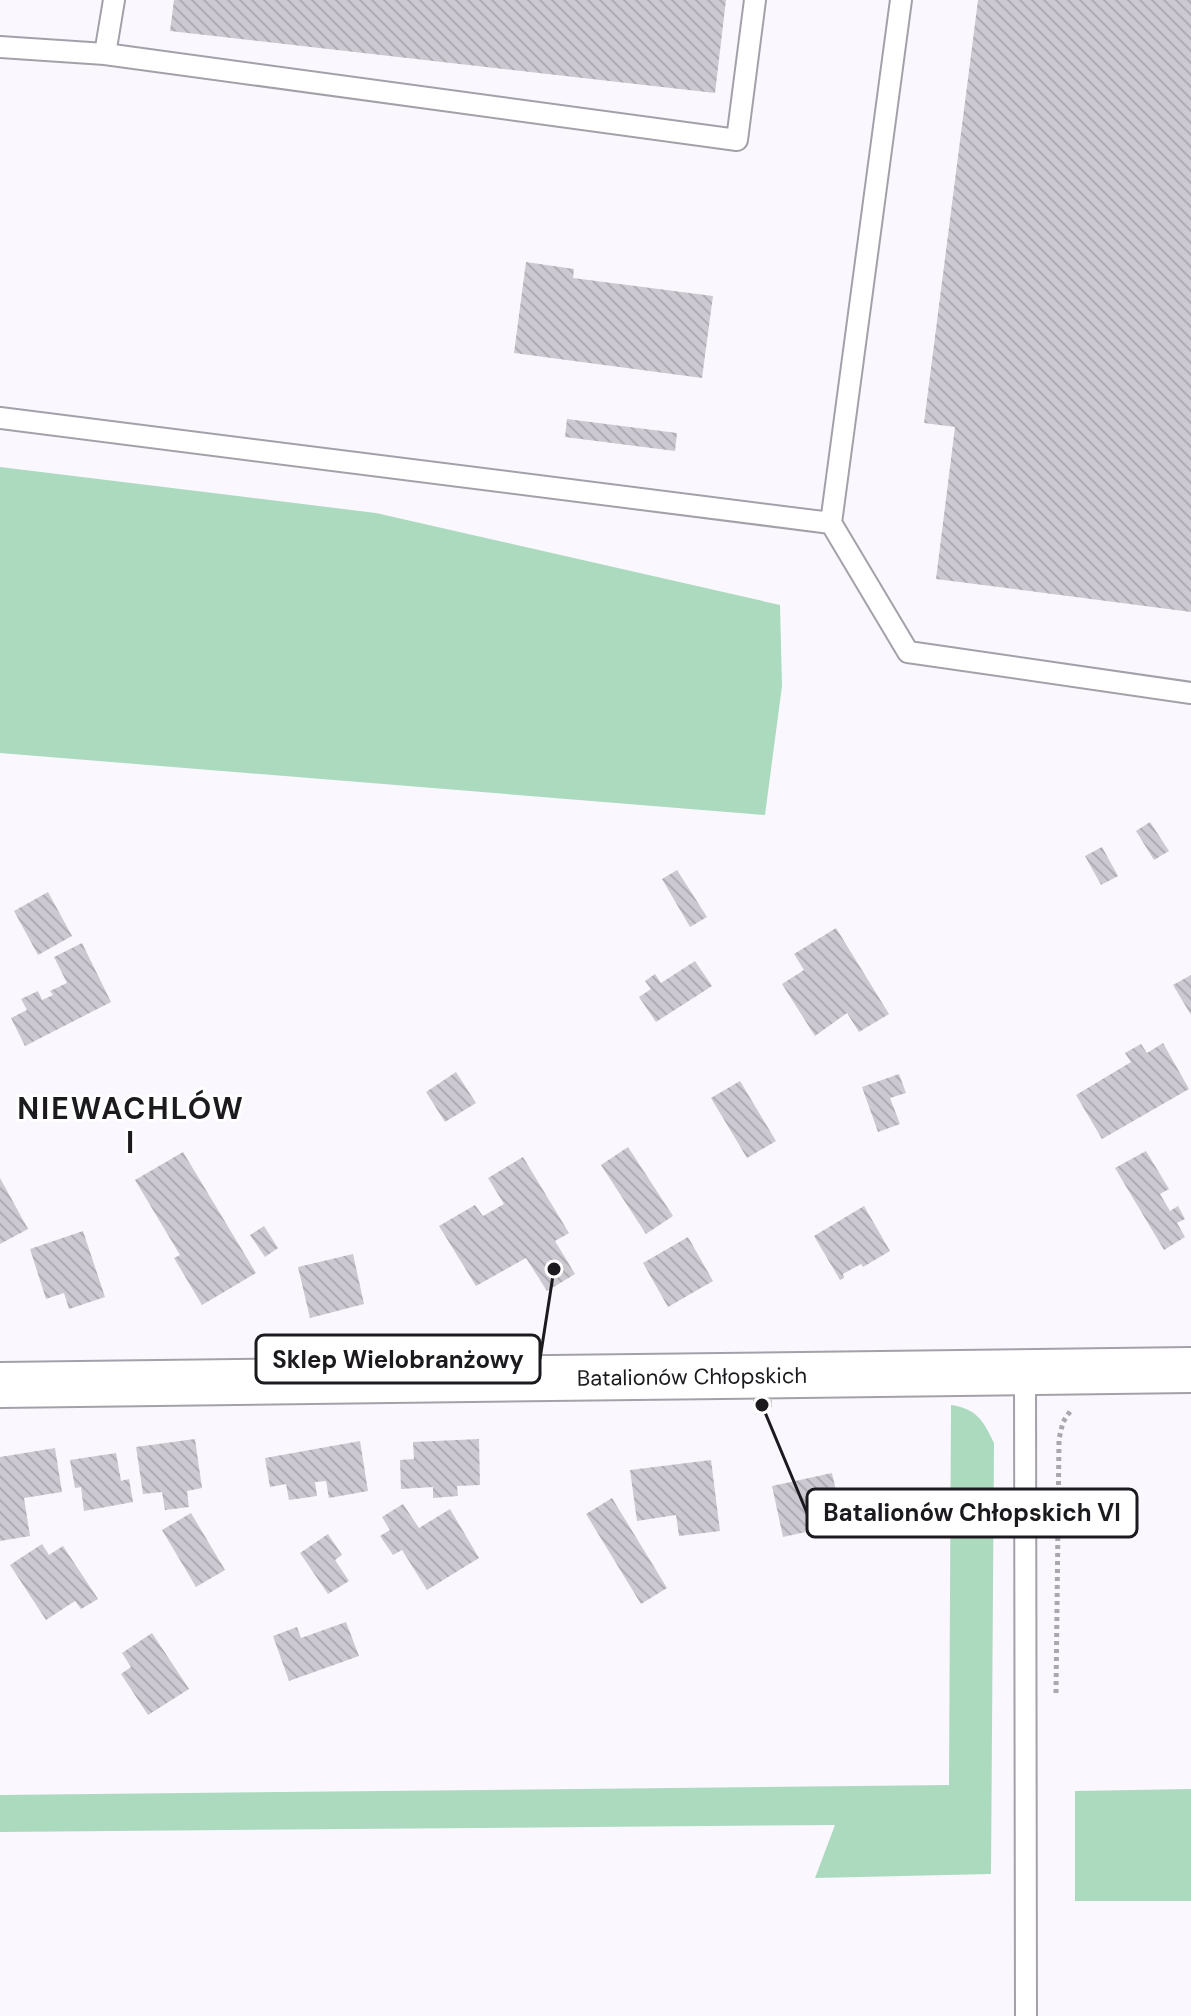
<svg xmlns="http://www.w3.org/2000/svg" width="1191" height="2016" viewBox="0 0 1191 2016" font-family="'DM Sans',sans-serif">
	<defs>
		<pattern id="building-back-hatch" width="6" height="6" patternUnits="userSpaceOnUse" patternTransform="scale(2)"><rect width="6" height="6" fill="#cdc9d2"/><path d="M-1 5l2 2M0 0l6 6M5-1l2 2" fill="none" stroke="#afacb4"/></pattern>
	</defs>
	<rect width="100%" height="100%" fill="#faf7ff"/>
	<path fill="#acdabf" d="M0 467 376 513 780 605 782 686 765 815 0 753Z
		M951 1405C977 1409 983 1420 994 1443L991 1874 815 1878 835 1825 0 1832V1795L949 1785Z
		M1191 1789V1901H1075V1791Z"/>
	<path fill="url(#building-back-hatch)" d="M174 0H726L715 93 170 31Z
		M978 0H1191V612L936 579 955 427 924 423Z
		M526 262 574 269 573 278 713 296 702 378 514 353Z
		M567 419 677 433 675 451 565 437Z
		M1150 822 1169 851 1154 860 1136 831Z
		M1102 847 1118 876 1101 885 1085 856Z
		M677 870 707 917 690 927 662 879Z
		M48 892 72 936 38 955 14 911Z
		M836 928 889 1014 859 1032 847 1013 815 1036 782 984 804 970 794 954Z
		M82 943 111 1002 25 1046 11 1018 27 1010 21 999 38 991 42 1000 53 995 50 991 67 983 54 957Z
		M695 961 712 986 656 1022 639 997 651 989 645 981 655 974 661 983Z
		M1191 975V1015L1173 985Z
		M1163 1043 1189 1089 1102 1139 1076 1095 1131 1062 1125 1053 1141 1044 1147 1053Z
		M456 1072 476 1103 445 1122 426 1092Z
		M899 1074 906 1093 890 1098 900 1124 878 1132 862 1087Z
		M740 1081 776 1141 747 1158 711 1098Z
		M628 1147 673 1216 646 1234 601 1165Z
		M1146 1151 1169 1189 1160 1194 1170 1211 1178 1206 1185 1219 1177 1223 1185 1237 1164 1250 1115 1168Z
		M183 1152 256 1273 202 1305 174 1258 180 1255 135 1180Z
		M523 1157 569 1233 555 1241 575 1274 547 1291 526 1258 476 1286 439 1226 475 1205 483 1216 504 1204 488 1178Z
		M0 1178 28 1229 0 1244Z
		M864 1206 890 1251 863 1267 861 1264 843 1274 844 1278 840 1280 814 1236Z
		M264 1226 278 1248 265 1257 250 1235Z
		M83 1231 105 1297 69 1309 64 1293 46 1299 30 1249Z
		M688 1237 713 1281 668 1307 643 1263Z
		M353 1254 364 1304 310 1318 298 1267Z
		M753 1400H772V1407H753Z
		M195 1439 202 1488 187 1491 189 1507 165 1510 162 1492 143 1494 136 1447Z
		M479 1439 480 1485 457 1486 458 1496 433 1498V1487L401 1489 400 1460 414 1459 413 1442Z
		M360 1441 368 1491 329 1498 326 1481 315 1482 317 1496 289 1500 286 1484 270 1487 265 1458Z
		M55 1448 62 1492 24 1498 30 1536 0 1541V1457Z
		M116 1453 121 1481 129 1479 133 1502 84 1511 81 1487 75 1488 70 1460Z
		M711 1460 720 1531 679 1536 676 1515 637 1521 630 1470Z
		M832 1473 841 1514 847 1513 851 1530 825 1536 824 1528 783 1537 772 1486Z
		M612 1498 667 1588 641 1604 586 1514Z
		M403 1504 419 1528 450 1509 479 1558 427 1590 402 1550 393 1555 380 1536 390 1530 382 1517Z
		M191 1513 225 1570 196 1587 162 1530Z
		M328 1534 342 1555 335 1560 349 1581 328 1594 300 1553Z
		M42 1544 49 1555 63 1546 98 1599 81 1609 75 1601 46 1620 10 1565Z
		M346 1622 359 1656 289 1681 273 1636 297 1627 301 1638Z
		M152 1633 189 1689 148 1715 121 1674 131 1667 122 1653Z"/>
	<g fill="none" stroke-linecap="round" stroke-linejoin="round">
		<g stroke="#a4a0a9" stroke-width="24">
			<path id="lane" d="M114 0 105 54 737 140 755 0
				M901 0 831 523 908 652 1191 693
				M0 47 105 54
				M0 418 831 523
				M1025 1372 1026 2016"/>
		</g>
		<g stroke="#a4a0a9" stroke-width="48">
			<g id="secondary">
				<path id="s1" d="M0 1385 1191 1370"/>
			</g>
		</g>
		<path stroke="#aaa7ae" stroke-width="5" stroke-dasharray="4 4" stroke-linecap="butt" d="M1056 1693 1059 1439 1063 1422 1071 1410"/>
		<use href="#lane" stroke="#fff" stroke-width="20"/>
		<use href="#secondary" stroke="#fff" stroke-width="44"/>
	</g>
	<g text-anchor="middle" stroke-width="6" stroke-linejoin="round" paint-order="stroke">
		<g font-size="22" fill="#1c1a1e" stroke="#fff">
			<text dy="8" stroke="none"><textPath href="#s1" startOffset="692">Batalionów Chłopskich</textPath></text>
		</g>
		<g font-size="30" font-weight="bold" letter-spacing="2" fill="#1c1a1e" stroke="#fff">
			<text x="131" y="1119">NIEWACHLÓW<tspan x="131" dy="34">I</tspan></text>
		</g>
	</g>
	<path fill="none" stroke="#1c1a1e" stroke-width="3" d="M554 1269L540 1359M762 1405L807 1513"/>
	<g fill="#1c1a1e" stroke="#fff" stroke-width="3">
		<circle cx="554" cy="1269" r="8"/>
		<circle cx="762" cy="1405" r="8"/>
	</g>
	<g fill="#fff" stroke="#1c1a1e" stroke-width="3">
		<rect x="256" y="1335" width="284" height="48" rx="8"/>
		<rect x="807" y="1489" width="330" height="48" rx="8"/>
	</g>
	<g font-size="24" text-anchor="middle" font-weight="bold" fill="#1c1a1e">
		<text x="398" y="1368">Sklep Wielobranżowy</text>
		<text x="972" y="1521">Batalionów Chłopskich VI</text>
	</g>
</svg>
